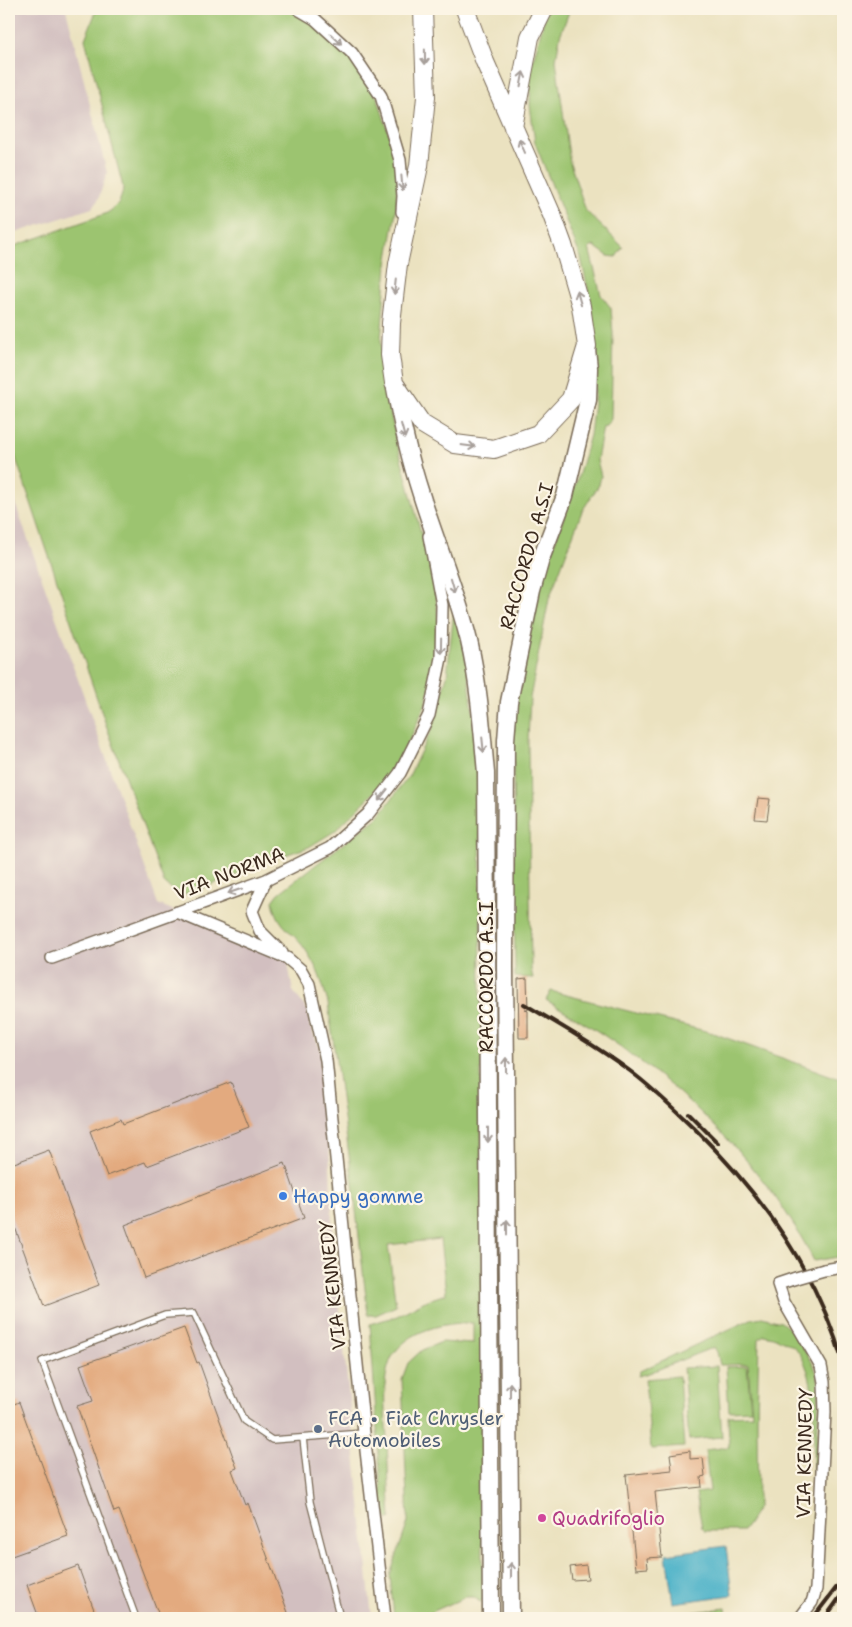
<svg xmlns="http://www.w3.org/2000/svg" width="852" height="1627" viewBox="0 0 852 1627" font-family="'Shantell Sans',sans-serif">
	<rect width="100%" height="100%" fill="#fcf5e5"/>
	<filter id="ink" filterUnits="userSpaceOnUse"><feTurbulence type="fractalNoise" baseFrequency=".02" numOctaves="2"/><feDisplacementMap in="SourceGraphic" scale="10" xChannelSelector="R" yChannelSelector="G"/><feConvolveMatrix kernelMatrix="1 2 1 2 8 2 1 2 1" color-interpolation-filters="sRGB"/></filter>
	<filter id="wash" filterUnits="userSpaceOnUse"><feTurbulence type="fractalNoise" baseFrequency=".0096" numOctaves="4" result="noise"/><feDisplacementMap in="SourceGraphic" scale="20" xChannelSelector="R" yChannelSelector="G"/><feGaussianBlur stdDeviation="1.12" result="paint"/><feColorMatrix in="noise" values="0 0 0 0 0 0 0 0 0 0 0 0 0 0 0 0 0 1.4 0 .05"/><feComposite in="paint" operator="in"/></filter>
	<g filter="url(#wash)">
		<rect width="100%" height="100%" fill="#ebe2c0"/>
		<path fill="#d2bfc0" d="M9 9H66L107 173 98 200 92 208 9 235Z
			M9 486 158 904 287 958 293 991 308 1011 310 1027 326 1060 333 1245 372 1618H9Z"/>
		<path fill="#9cc470" stroke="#6c7747" d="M97 9H292L309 19 358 65 378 99 398 163 396 211 387 264 381 340 385 388 397 443 435 585 439 626 437 657 426 703 404 753 381 786 335 831 309 847 255 865 232 877 197 890 185 894H177L164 883 105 722 9 438V248L105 214C117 208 122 200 123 187L85 39Z
			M547 9H570L560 36 556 60 570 163 586 211 623 247 616 257 608 256 594 246 589 248 601 295 611 308 613 334 611 419 606 426 603 427 597 460 601 476 599 485 582 511 549 599 530 698 528 741 531 969 533 978 515 977 513 742 516 700 541 581 579 474 590 435 594 402 596 346 591 303 581 258 535 143 530 105 531 68Z
			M454 610 465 652 480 762 483 1600 480 1602 474 1597H466L436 1610 423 1618H394L390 1575 408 1522 402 1379 408 1363 422 1350 442 1342 473 1344V1323C445 1322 407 1330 392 1357 380 1380 386 1416 387 1441 388 1467 389 1492 391 1518L389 1520 384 1515 382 1503 370 1324 397 1316 425 1301 446 1294 440 1239 388 1245 396 1306 376 1315H368L353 1184 328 1003C322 982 318 968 305 949 291 929 278 928 273 901L279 893 378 817 409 776 431 730 447 676Z
			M551 991 713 1033 843 1080V1256L814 1261C769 1170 688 1092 605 1036 586 1023 566 1012 546 1000Z
			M762 1317 781 1322 792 1331 814 1365 818 1377 819 1394 813 1573C813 1539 813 1506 813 1472 813 1437 820 1382 798 1351 793 1344 773 1336 764 1335L759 1339 757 1421 758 1507 749 1523 743 1531H705L702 1528 696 1493 710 1491 705 1450 729 1447 728 1416 752 1415 748 1364 720 1365 717 1352 714 1347 649 1373 638 1376 640 1371 751 1319Z
			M717 1366 722 1437 689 1440 683 1368Z
			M747 1366 751 1410 729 1411 726 1367Z
			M679 1376 684 1447 651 1449 645 1379Z
			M726 1608 727 1618H695L694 1612Z"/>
		<path fill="#49b1c8" stroke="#426e73" d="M726 1546 732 1595 673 1603 666 1554Z"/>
		<g id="blocks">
			<path fill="#e3aa7f" d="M758 798 770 799 767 820 755 819Z
				M527 978 528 1010H525L528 1011V1038H519L518 979Z
				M231 1082 249 1127 147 1166 145 1162 107 1176 90 1131 121 1119 123 1124Z
				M49 1150 99 1285 44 1306 9 1211V1165Z
				M285 1163 304 1218 144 1278 125 1225Z
				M184 1328 197 1363 199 1362 237 1468 232 1470 245 1505 248 1503 290 1618H160L119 1510 114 1512 77 1406 93 1401 80 1365Z
				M19 1402 68 1536 9 1557V1406Z
				M690 1451V1459L703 1458 705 1476 701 1477 702 1487 655 1492 662 1557 647 1558 648 1568 636 1569 626 1475 672 1470 670 1454Z
				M586 1565 588 1579 572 1580 570 1567Z
				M78 1566 97 1618H39L27 1585Z"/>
		</g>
	</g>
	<g filter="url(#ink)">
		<use href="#blocks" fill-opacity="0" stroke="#796a57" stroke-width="1"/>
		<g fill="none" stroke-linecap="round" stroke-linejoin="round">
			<g stroke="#796a57" stroke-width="8">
				<path id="lane" d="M303 1438 310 1502 340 1618
					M136 1618 42 1361 165 1315 194 1313 244 1421 272 1440 364 1433"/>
			</g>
			<g stroke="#796a57" stroke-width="14">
				<path id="street" d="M298 9 315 19 352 53 381 96 400 160 403 196 402 212
					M266 880 252 911 260 931 282 953
					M177 912 287 958 301 970 309 984 326 1060 364 1433 385 1618
					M52 958 266 880 330 848 368 814 400 773 429 715 441 658 442 605 429 536
					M824 1270 843 1267
					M796 1278 778 1284 784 1302 821 1366 824 1382 825 1412 816 1589 812 1602 800 1618"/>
			</g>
			<g stroke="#796a57" stroke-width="19">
				<path id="secondary" d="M394 383C401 421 409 457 421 494 436 543 457 591 469 641 479 684 482 729 486 773L491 1618
					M511 1618 505 967 506 740 509 702 532 591 541 559 565 496 588 400 589 368 587 349"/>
			</g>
			<g stroke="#796a57" stroke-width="20">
				<path id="primary" d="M423 9 426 97 419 166 398 264 391 323 390 355 394 383 422 424 455 444 494 449 538 434 571 399 587 346 581 306 563 245 552 215 485 62 465 9
					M513 127 530 37 544 9"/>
			</g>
			<use href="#lane" stroke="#fff" stroke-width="5.5"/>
			<use href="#street" stroke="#fff" stroke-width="11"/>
			<use href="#secondary" stroke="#fff" stroke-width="16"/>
			<use href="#primary" stroke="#fff" stroke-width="18"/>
			<path stroke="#3b2a1e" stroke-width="4" d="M524 1004C560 1025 596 1046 630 1071 653 1088 674 1109 695 1129 762 1195 817 1271 843 1363
				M688 1113 718 1143
				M813 1618 843 1579
				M825 1618 843 1593"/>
			<g stroke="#796a57" stroke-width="14" stroke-linecap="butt">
				<path id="street-bridge" d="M796 1278 824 1270"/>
			</g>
			<use href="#street-bridge" stroke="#fff" stroke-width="11"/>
		</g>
		<defs><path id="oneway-shaft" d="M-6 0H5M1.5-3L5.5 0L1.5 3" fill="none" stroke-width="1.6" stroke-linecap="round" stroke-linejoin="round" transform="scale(1.25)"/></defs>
		<g stroke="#a79f9a">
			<use href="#oneway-shaft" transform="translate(336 39) rotate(43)"/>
			<use href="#oneway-shaft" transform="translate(425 57) rotate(89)"/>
			<use href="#oneway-shaft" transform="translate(522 79) rotate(-79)"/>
			<use href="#oneway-shaft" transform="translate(522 146) rotate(-114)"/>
			<use href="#oneway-shaft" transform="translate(402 183) rotate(85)"/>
			<use href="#oneway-shaft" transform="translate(395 287) rotate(96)"/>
			<use href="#oneway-shaft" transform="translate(579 298) rotate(-106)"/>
			<use href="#oneway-shaft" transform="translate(403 431) rotate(75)"/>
			<use href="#oneway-shaft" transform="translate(468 446) rotate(7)"/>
			<use href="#oneway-shaft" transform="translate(453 585) rotate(74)"/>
			<use href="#oneway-shaft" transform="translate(441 646) rotate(91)"/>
			<use href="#oneway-shaft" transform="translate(483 745) rotate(84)"/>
			<use href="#oneway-shaft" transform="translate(383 795) rotate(128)"/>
			<use href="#oneway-shaft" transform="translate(235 891) rotate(161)"/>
			<use href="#oneway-shaft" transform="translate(506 1065) rotate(-90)"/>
			<use href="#oneway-shaft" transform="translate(488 1135) rotate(90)"/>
			<use href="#oneway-shaft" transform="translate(507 1227) rotate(-90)"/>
			<use href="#oneway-shaft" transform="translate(510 1390) rotate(-90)"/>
			<use href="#oneway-shaft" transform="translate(511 1570) rotate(-90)"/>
		</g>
	</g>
	<circle fill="#3f7fe0" stroke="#fcf5e5" stroke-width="2" cx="283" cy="1196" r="5"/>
	<circle fill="#5c6f8a" stroke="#fcf5e5" stroke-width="2" cx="318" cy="1429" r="5"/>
	<circle fill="#d1479c" stroke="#fcf5e5" stroke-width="2" cx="542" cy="1518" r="5"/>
	<g text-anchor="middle" stroke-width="4.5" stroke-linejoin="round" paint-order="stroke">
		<g font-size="19" fill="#3b2a1e" stroke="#fcf5e5">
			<text transform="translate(526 556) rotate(-74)" y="7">RACCORDO A.S.I</text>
			<text transform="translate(229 873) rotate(-21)" y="7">VIA NORMA</text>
			<text transform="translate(486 977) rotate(-90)" y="7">RACCORDO A.S.I</text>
			<text transform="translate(332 1285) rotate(-96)" y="7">VIA KENNEDY</text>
			<text transform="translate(804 1453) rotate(-89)" y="7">VIA KENNEDY</text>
		</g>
		<g font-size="19" fill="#366cbe" stroke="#fcf5e5" text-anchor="start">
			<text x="293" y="1203">Happy gomme</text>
		</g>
		<g font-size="19" fill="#4e5e75" stroke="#fcf5e5" text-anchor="start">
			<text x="328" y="1425">FCA • Fiat Chrysler<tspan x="328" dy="22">Automobiles</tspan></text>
		</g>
		<g font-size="19" fill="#b23c85" stroke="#fcf5e5" text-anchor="start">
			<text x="552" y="1525">Quadrifoglio</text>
		</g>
	</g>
	<rect width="852" height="1627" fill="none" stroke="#fcf5e5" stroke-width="30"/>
</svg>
